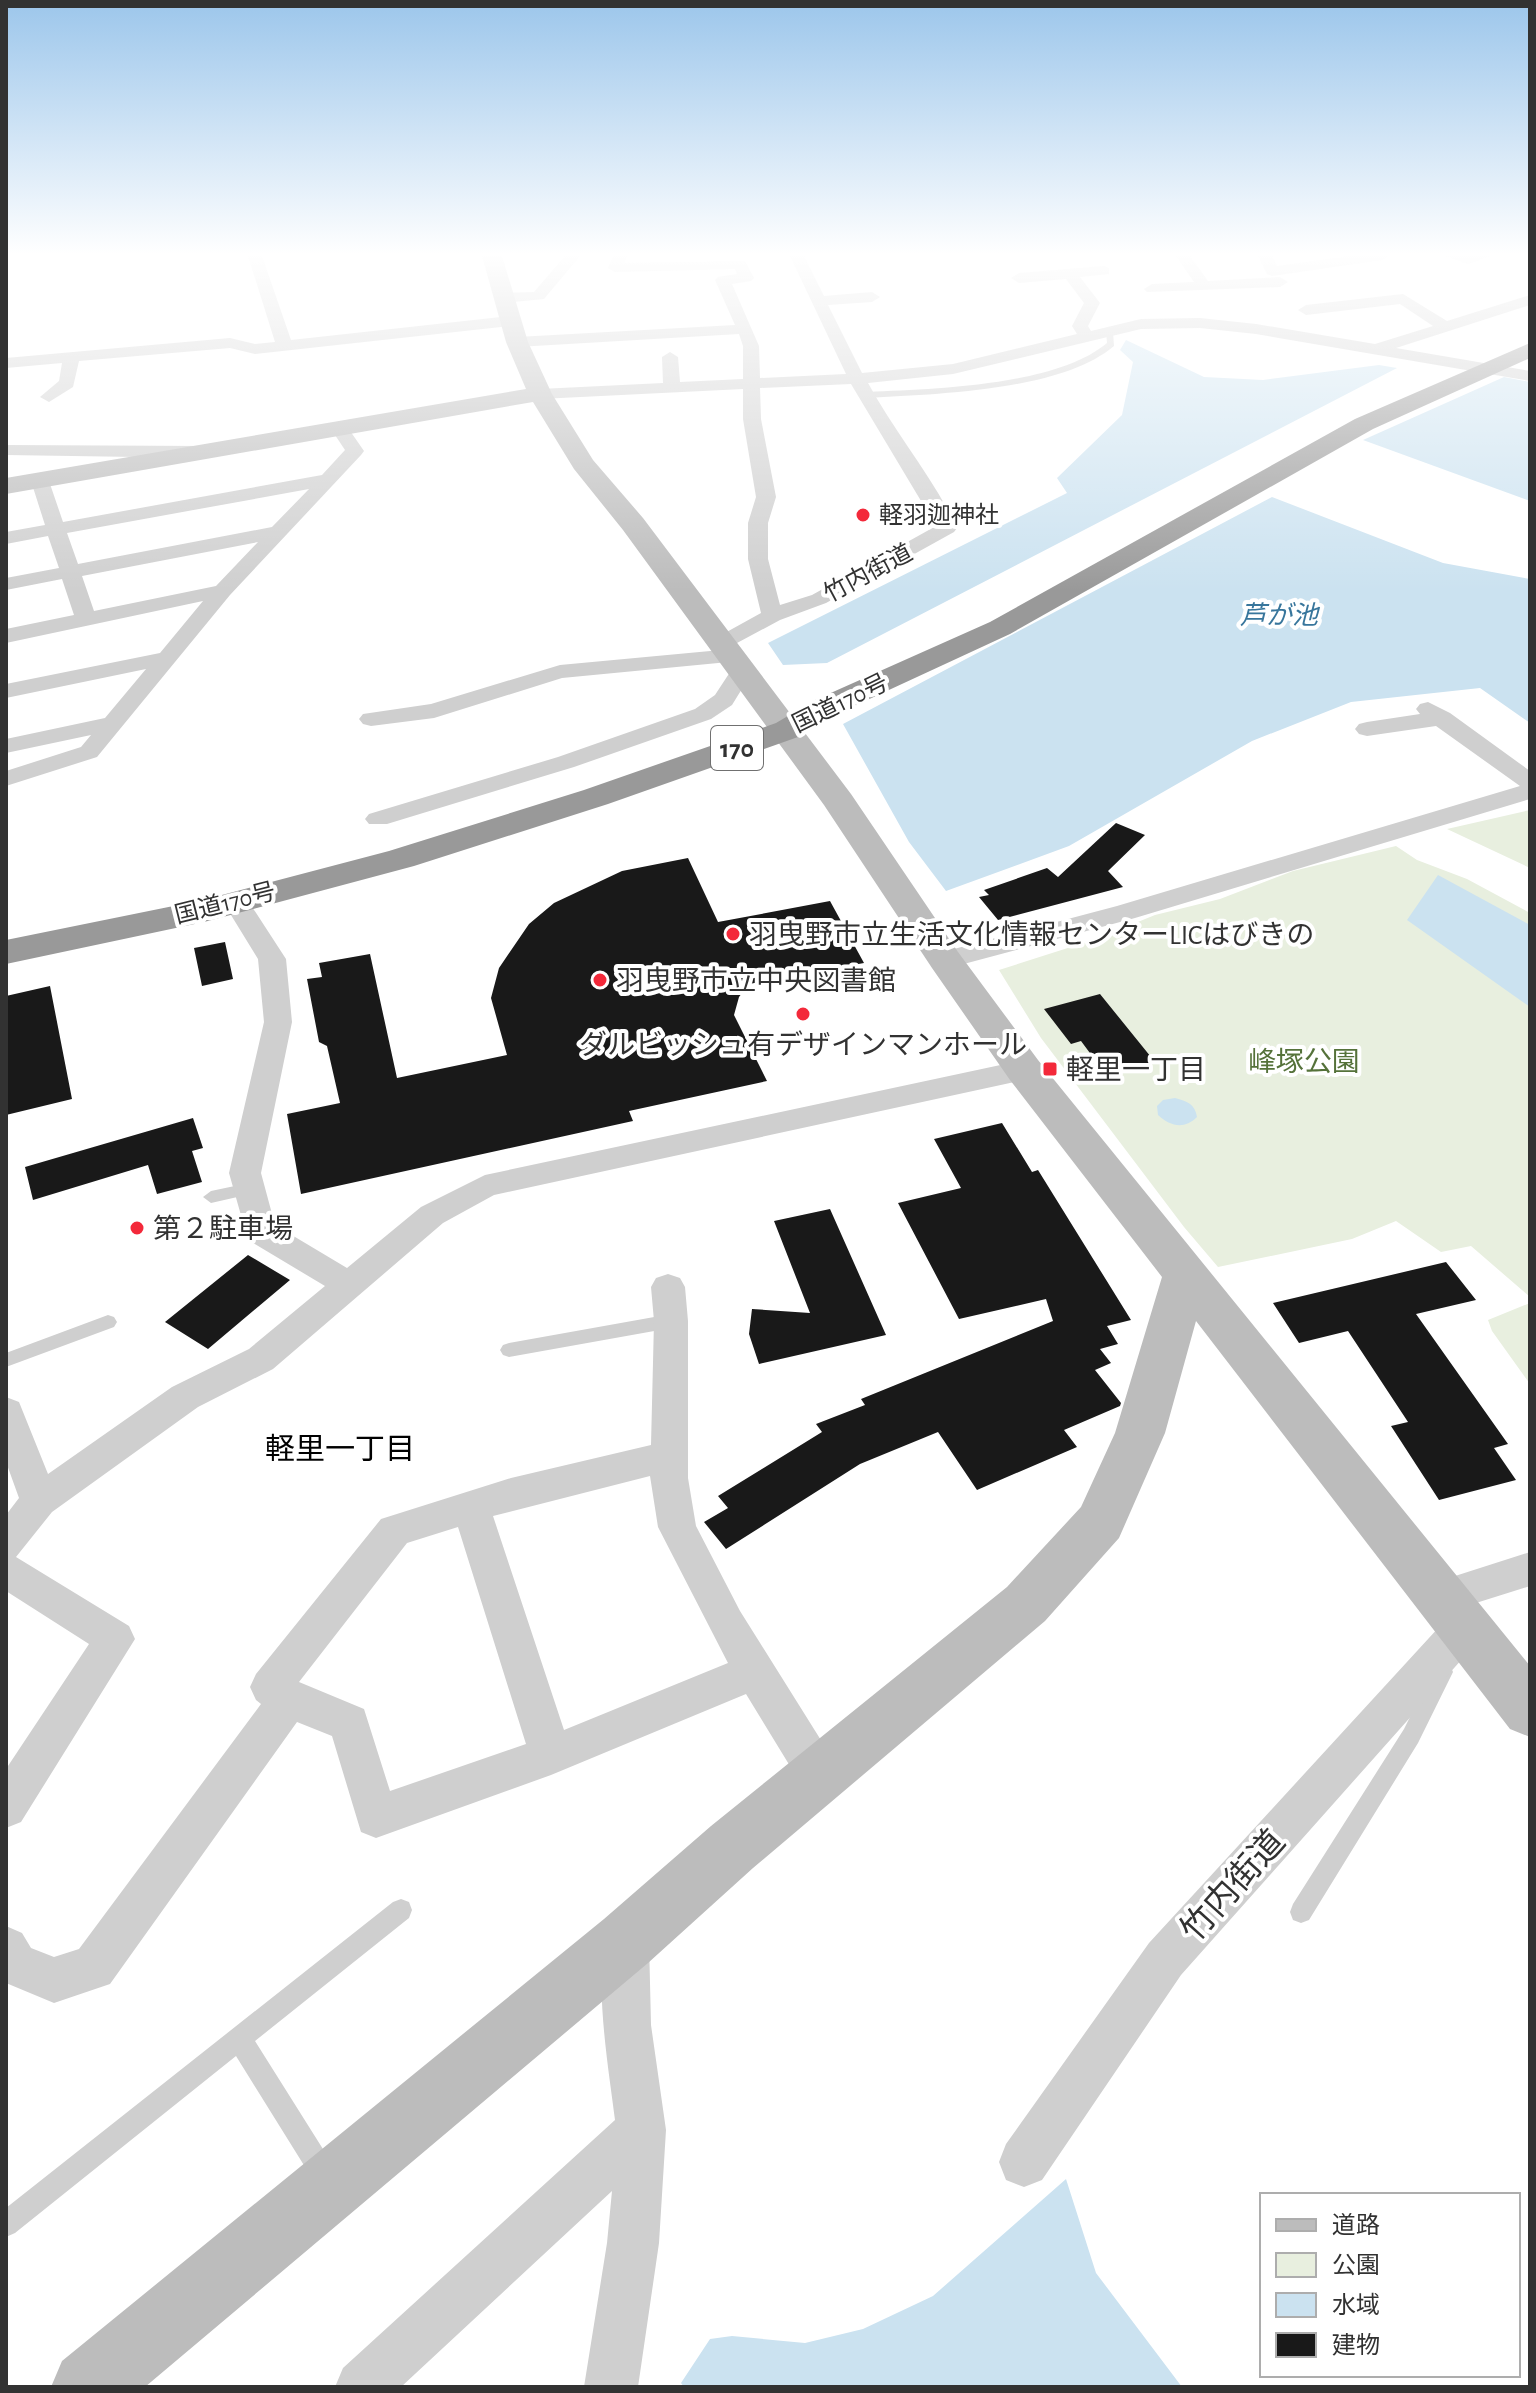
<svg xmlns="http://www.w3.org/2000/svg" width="1536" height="2393" viewBox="0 0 1536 2393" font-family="'Alegreya Sans','Noto Sans JP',sans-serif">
	<rect width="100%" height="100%" fill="#fff"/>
	<path fill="#e8efdf" d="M1530 810V868L1447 829Z
		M1396 846 1417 860 1467 879 1530 913V1297L1471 1246 1441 1252 1396 1221 1352 1239 1218 1267 1184 1227 1041 1038 999 970 1096 939 1155 915 1220 899 1293 871Z
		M1530 1303V1384L1492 1331 1488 1320Z"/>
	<path fill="#cbe2f0" d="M1126 340 1204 377 1263 380 1379 365 1397 368 827 663 783 665 768 643 1067 493 1057 478 1122 415 1133 362 1120 350Z
		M1504 377 1530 382V501L1363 440Z
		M1272 497 1443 563 1530 579V723L1480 688 1351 702 1252 741 1069 846 946 891 909 842 843 724Z
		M1438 875 1530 925V1007L1407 920Z
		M1175 1098C1187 1101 1195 1104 1197 1117 1184 1130 1170 1126 1158 1115L1157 1106 1163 1100Z
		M1066 2179 1096 2273 1182 2387H684L681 2383 710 2339 732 2336 805 2343 863 2329 933 2296Z"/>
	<path fill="#191919" d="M1116 823 1145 835 1108 871 1123 887 998 920 979 897 989 895 984 890 1047 868 1058 877Z
		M688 858 718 922 830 901 864 963 749 984 739 997 734 1015 767 1081 629 1111 633 1121 301 1194 287 1114 340 1103 327 1046 319 1042 307 979 322 977 319 963 370 954 397 1078 507 1055 491 998 499 968 529 924 554 903 622 871Z
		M225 942 233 979 202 986 194 948Z
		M50 986 72 1099 6 1115V996Z
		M1100 994 1155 1062 1107 1076 1081 1041 1071 1044 1044 1009Z
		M193 1118 203 1148 192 1151 202 1182 157 1194 148 1165 33 1200 25 1167Z
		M1002 1123 1032 1172 1038 1170 1131 1320 1107 1326 1118 1344 1100 1349 1111 1363 1095 1370 1121 1403 1120 1406 1064 1430 1077 1447 977 1490 938 1432 860 1464 726 1549 704 1522 728 1508 718 1496 822 1432 816 1424 865 1405 861 1399 1053 1321 1046 1299 959 1319 898 1203 961 1188 934 1139Z
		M830 1209 886 1335 759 1364 749 1334 752 1309 810 1313 774 1221Z
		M248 1255 290 1280 208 1349 165 1322Z
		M1446 1262 1476 1300 1416 1314 1508 1444 1494 1448 1516 1480 1439 1500 1391 1426 1408 1422 1348 1331 1299 1343 1273 1303Z"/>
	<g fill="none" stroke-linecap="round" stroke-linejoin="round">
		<path fill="#cfcfcf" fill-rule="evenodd" d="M1106 330 1113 332 1114 346C1061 391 937 394 868 398L864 395 868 392C934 389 1056 386 1107 343Z
			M249 1183 255 1185 257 1189 255 1193 211 1203 203 1197 211 1191Z
			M671 1314 677 1316 680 1321 677 1326 671 1328 509 1357 503 1355 500 1350 503 1345 509 1343Z
			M108 1315 114 1317 117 1322 114 1327 6 1367V1353Z
			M1443 1663 1450 1665 1453 1672 1418 1743 1309 1920 1301 1923 1293 1920 1290 1912 1293 1904 1404 1729 1436 1665Z
			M401 1899 409 1902 412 1910 409 1918 255 2041 333 2165 336 2174 333 2183 324 2186 315 2183 236 2056 15 2233 6 2237V2208L393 1902Z"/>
		<path fill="#cfcfcf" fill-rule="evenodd" d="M248 256H262L291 340 511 316 519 321 511 326 255 354 230 348 79 361 73 387 49 402 40 397 59 381 62 363 6 368V358L230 338 255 344 275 342Z
			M565 256H580L544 299 504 303 496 298 504 293 534 292Z
			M613 256H627L624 263 745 261 754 278 751 281 732 284 759 346 760 378 846 374 790 256H804L824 296 872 292 880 297 872 302 828 305 862 373 953 364 1077 334 1072 326 1084 303 1066 279 1019 283 1011 278 1019 273 1104 266 1109 268V274L1080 277 1100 303 1088 326 1091 331 1141 319 1200 318 1256 324 1375 344 1433 326 1400 304 1306 315 1298 310 1306 305 1403 294 1447 321 1530 295V305L1396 348 1530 371V381L1256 334 1200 328 1141 329 953 374 868 383C895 433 933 477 957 528L954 532 826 603 780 620 724 650 739 651 742 656 739 661 562 678 434 718 371 726 363 724 359 719 363 714 431 704 560 665 721 650 711 644 714 639 761 613 748 559V523L756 497 743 419V389L540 399 531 394 540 389 663 383 662 357 670 352 678 357 680 382 743 379V346L739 334 517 347 509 342 517 337 735 325 715 280 718 277 737 274 735 269 615 272 608 268ZM851 384 936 526 812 595 780 605 768 559V523L776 497 761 419 760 388Z
			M1176 256H1190L1208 281 1280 277 1288 282 1280 287 1147 292 1144 289 1152 284 1194 282Z
			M1258 256H1272L1277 266 1349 256H1389L1382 260 1272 276 1267 274Z
			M1445 256H1491L1468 264Z
			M340 424 346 425 364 451 361 455 230 595 97 757 6 786V771L81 747 91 735 6 753V739L105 718 146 669 6 698V684L160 653 203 601 6 643V629L74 615 62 579 6 590V578L59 568 48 536 6 544V532L45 525 31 481 33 477 40 475 49 481 63 522 322 475 345 450 331 429ZM309 489 272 527 78 564 67 533ZM258 542 216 586 94 611 82 576Z
			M6 445 204 446 213 452 204 458 6 455Z
			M742 664 753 671 732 705 711 719 574 767 387 824H369L365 819 369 814 558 757 695 709 715 695 734 666Z
			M1428 702 1450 713 1530 771V799L1135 918 945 969 935 966 931 960 935 954 1117 906 1520 786 1436 726 1367 736 1359 734 1355 729 1359 724 1367 722 1420 714 1416 709 1420 704Z
			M236 894 245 896 286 959 292 1022 261 1173 275 1225 347 1268 421 1207 485 1175 1024 1060 1034 1063 1039 1070 1034 1077 1024 1080 494 1195 443 1223 273 1369 198 1407 52 1512 16 1557 129 1626 135 1639 21 1822 6 1828V1769L89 1644 6 1591V1515L19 1498 6 1462V1397L19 1402 48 1474 172 1387 249 1349 325 1286 248 1240 229 1173 264 1022 258 959 223 902 227 896Z
			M668 1274 680 1278 685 1287 688 1321V1478L696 1526 740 1611 834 1761 840 1775 834 1789 819 1795 804 1789 746 1694 551 1775 376 1838 361 1832 332 1736 297 1722 110 1984 54 2003 6 1983V1926L22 1933 31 1948 54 1957 79 1949 261 1704 256 1700 250 1687 256 1674 381 1519 511 1478 651 1445 654 1321 651 1287 656 1278ZM650 1476 658 1527 728 1663 564 1730 493 1516ZM458 1527 526 1744 390 1791 364 1709 299 1682 407 1543Z
			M1530 1552V1586L1441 1614 1427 1609 1421 1597 1427 1585Z
			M1465 1609 1479 1614 1485 1627 1479 1640 1181 1975 1042 2180 1024 2187 1006 2180 999 2162 1006 2144 1149 1943 1451 1614Z
			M626 1918 642 1925 649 1941 651 2025 666 2130 659 2243 638 2387H584L607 2243 612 2191 401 2387H335L343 2368 615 2120C609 2070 591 1970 610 1925Z"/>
		<path fill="#bcbcbc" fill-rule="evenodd" d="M482 256H502L528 342 552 394 593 460 643 518 851 794 958 952 1038 1060 1530 1666V1737L1510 1729 1196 1321 1165 1433 1119 1538 1045 1621 753 1868 648 1963 145 2387H51L62 2361 604 1919 711 1826 1007 1587 1081 1507 1115 1433 1162 1277 1010 1080 932 968 824 805 623 530 574 469 533 402 6 494V478L526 389 506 342Z"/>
		<path fill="#999" fill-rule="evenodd" d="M1530 343V358L1373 429 1010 634 837 714 798 737 608 804 414 866 204 922 6 964V940L203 900 389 851 584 790 776 723 815 700 990 622 1355 419Z"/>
	</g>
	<linearGradient id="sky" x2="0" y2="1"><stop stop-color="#9cc6eb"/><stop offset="0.43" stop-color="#fff"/><stop offset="1" stop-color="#fff" stop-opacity="0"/></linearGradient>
	<rect width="1536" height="591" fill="url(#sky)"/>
	<g fill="#f3293a" stroke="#fff" stroke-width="3">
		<circle cx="863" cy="515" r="8"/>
		<circle cx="733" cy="934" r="8"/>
		<circle cx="600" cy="980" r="8"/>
		<circle cx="803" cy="1014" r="8"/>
		<rect x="1042" y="1061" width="16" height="16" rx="4"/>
		<circle cx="137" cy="1228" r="8"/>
	</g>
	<g text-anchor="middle" stroke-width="8" stroke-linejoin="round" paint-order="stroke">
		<g font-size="24" fill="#323232" stroke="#fff" text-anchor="start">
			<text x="879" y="523">軽羽迦神社</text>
		</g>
		<g font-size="24" fill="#323232" stroke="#fff">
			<text transform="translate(868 573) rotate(-28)" y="8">竹内街道</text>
			<text transform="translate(840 703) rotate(-26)" y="8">国道170号</text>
			<text transform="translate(225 903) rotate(-14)" y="8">国道170号</text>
		</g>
		<g font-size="26" font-style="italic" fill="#38769c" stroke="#fff">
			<text x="1279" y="624">芦が池</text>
		</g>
		<rect fill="#fff" stroke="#707070" stroke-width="2" x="711" y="726" width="52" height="44" rx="6"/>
		<g font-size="26" font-weight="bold" fill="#323232">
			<text x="737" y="757">170</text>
		</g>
		<g font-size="28" fill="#323232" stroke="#fff" text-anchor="start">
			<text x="749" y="944">羽曳野市立生活文化情報センターLICはびきの</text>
			<text x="616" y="990">羽曳野市立中央図書館</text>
			<text x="803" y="1054" text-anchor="middle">ダルビッシュ有デザインマンホール</text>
			<text x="1066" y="1079">軽里一丁目</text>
			<text x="153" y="1238">第２駐車場</text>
		</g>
		<g font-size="28" fill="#55723a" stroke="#fff">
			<text x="1304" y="1071">峰塚公園</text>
		</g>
		<g font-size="30" fill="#000" stroke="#fff">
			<text x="340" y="1459">軽里一丁目</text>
		</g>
		<g font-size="34" fill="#323232" stroke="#fff">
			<text transform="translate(1232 1885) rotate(-48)" y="12">竹内街道</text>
		</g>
	</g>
	<rect width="1536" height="2393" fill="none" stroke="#323232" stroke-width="16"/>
	<rect x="1260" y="2193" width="260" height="184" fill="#ffffff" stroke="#adadad" stroke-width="2"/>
	<rect x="1276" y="2219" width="40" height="12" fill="#bcbcbc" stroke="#adadad" stroke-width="2"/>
	<text x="1332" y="2233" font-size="24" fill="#323232">道路</text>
	<rect x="1276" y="2253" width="40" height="24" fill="#e8efdf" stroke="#adadad" stroke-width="2"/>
	<text x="1332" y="2273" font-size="24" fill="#323232">公園</text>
	<rect x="1276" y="2293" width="40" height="24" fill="#cbe2f0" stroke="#adadad" stroke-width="2"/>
	<text x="1332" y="2313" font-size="24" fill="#323232">水域</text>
	<rect x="1276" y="2333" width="40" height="24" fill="#191919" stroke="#adadad" stroke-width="2"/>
	<text x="1332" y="2353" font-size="24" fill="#323232">建物</text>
</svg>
